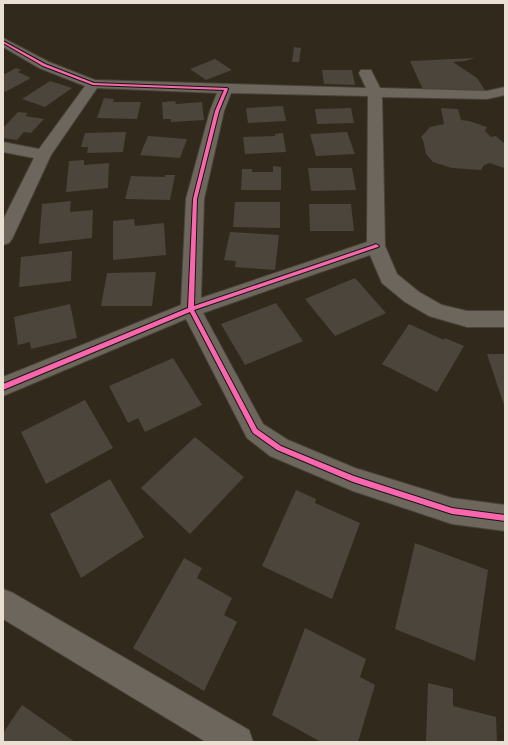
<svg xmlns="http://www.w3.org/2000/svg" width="508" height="745" viewBox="0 0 508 745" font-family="Helvetica,sans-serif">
	<rect width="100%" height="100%" fill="#30291c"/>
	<path fill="#4c453b" d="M294 47 301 48 299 62H292Z
		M475 58 465 61 453 62 477 78 485 90 424 92 410 61Z
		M215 59 232 70 206 80 190 69Z
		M16 68 21 70 18 72 31 78 5 92 3 91V75Z
		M322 70H352L355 85 324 84Z
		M50 81 72 88 45 107 22 99Z
		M104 98 114 99 113 102H141L137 119 97 118Z
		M175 101 176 104 202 102 204 120 171 122V119H163L162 102Z
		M283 106 286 121 248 123 246 108Z
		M351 108 354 123 317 124 315 109Z
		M441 108 458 109 461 120 469 121 487 127 485 131 491 137 496 136 505 144 504 168 490 163 484 165 481 170 452 168 433 162 426 154 423 140 421 137 430 127 444 124Z
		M18 112 28 113 25 116 44 119 31 133 24 132 17 140 3 138V128Z
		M126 132 123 152 87 153 88 147H81L85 133Z
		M347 132 355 154 316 156 310 134Z
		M283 133 286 152 245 154 243 137 275 136V134Z
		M148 136 187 139 180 158 140 155Z
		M84 160V165L109 163 108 188 66 192 69 161Z
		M273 166 281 167V190H241L242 169H252V172H273Z
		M308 168H352L356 190 311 191Z
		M165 175H175L170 200 125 199 131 176 165 177Z
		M71 201 70 212 93 210 92 238 39 244 42 204Z
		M235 202H280V228L233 227Z
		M309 204H351L354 231H310Z
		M134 219 135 226 164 223 166 255 113 260V221Z
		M230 232 279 235 275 270 235 267 236 261 224 260Z
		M72 251 71 281 19 287 21 257Z
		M156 272 152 306H101L107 273Z
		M355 278 386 313 335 336 305 299Z
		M276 303 303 341 245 365 221 324Z
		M70 304 77 338 31 349 30 342 18 345 14 317Z
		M409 324 444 340 445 338 464 346 437 392 382 364Z
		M487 354H505V408Z
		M173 358 202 405 145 432 138 418 128 423 109 386Z
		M85 400 113 448 46 484 21 432Z
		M195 437 244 477 190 534 141 488Z
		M110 479 144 537 81 578 50 514Z
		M296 490 316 499 315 503 360 523 332 599 262 566Z
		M415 543 488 570 475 661 395 629Z
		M184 558 202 568 197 578 232 598 224 615 237 622 204 691 133 648Z
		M305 628 366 659 360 677 375 685 358 742H321L272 715Z
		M428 683 453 689V706L496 717 497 742H426Z
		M22 705 75 742H3V733Z"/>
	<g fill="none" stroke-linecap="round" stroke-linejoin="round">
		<g stroke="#494339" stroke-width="2">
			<path id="street" d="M3 38 49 62 95 80 366 88 359 73 361 70H371L380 88 487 91 505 87V95L487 99 382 97 385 246 397 274 419 292 442 305 467 311H505V327H467L429 316 405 302 382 283 370 255 203 313 263 424 288 440 355 468 452 498 505 505V531L452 524 353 491 270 456 247 438 186 319 3 396V377L181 305 186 199 210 111 217 93 97 88 51 155 12 239 9 243 3 245V220L34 158 3 152V142L39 149 85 86 39 68 3 47ZM231 93 368 96 367 242 201 298 204 199 224 111Z
				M3 589 13 593 249 730 253 742H206L3 619Z"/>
		</g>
		<use href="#street" fill="#6c665d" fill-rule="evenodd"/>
		<g stroke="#1a150b" stroke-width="2">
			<path id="cycleway" d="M3 41 45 64 94 83 227 88 228 89 219 111 197 199 194 306 374 245 376 244 379 246 378 247 194 310 257 429 281 446 354 476 452 508 505 515V521L452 514 353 482 277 450 253 433 190 312 3 390V384L188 308 193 199 215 111 224 90 93 85 43 66 3 43Z"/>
		</g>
		<use href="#cycleway" fill="#f766af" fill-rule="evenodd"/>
	</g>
	<rect width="508" height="745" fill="none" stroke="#e9e0d3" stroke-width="8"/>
</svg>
